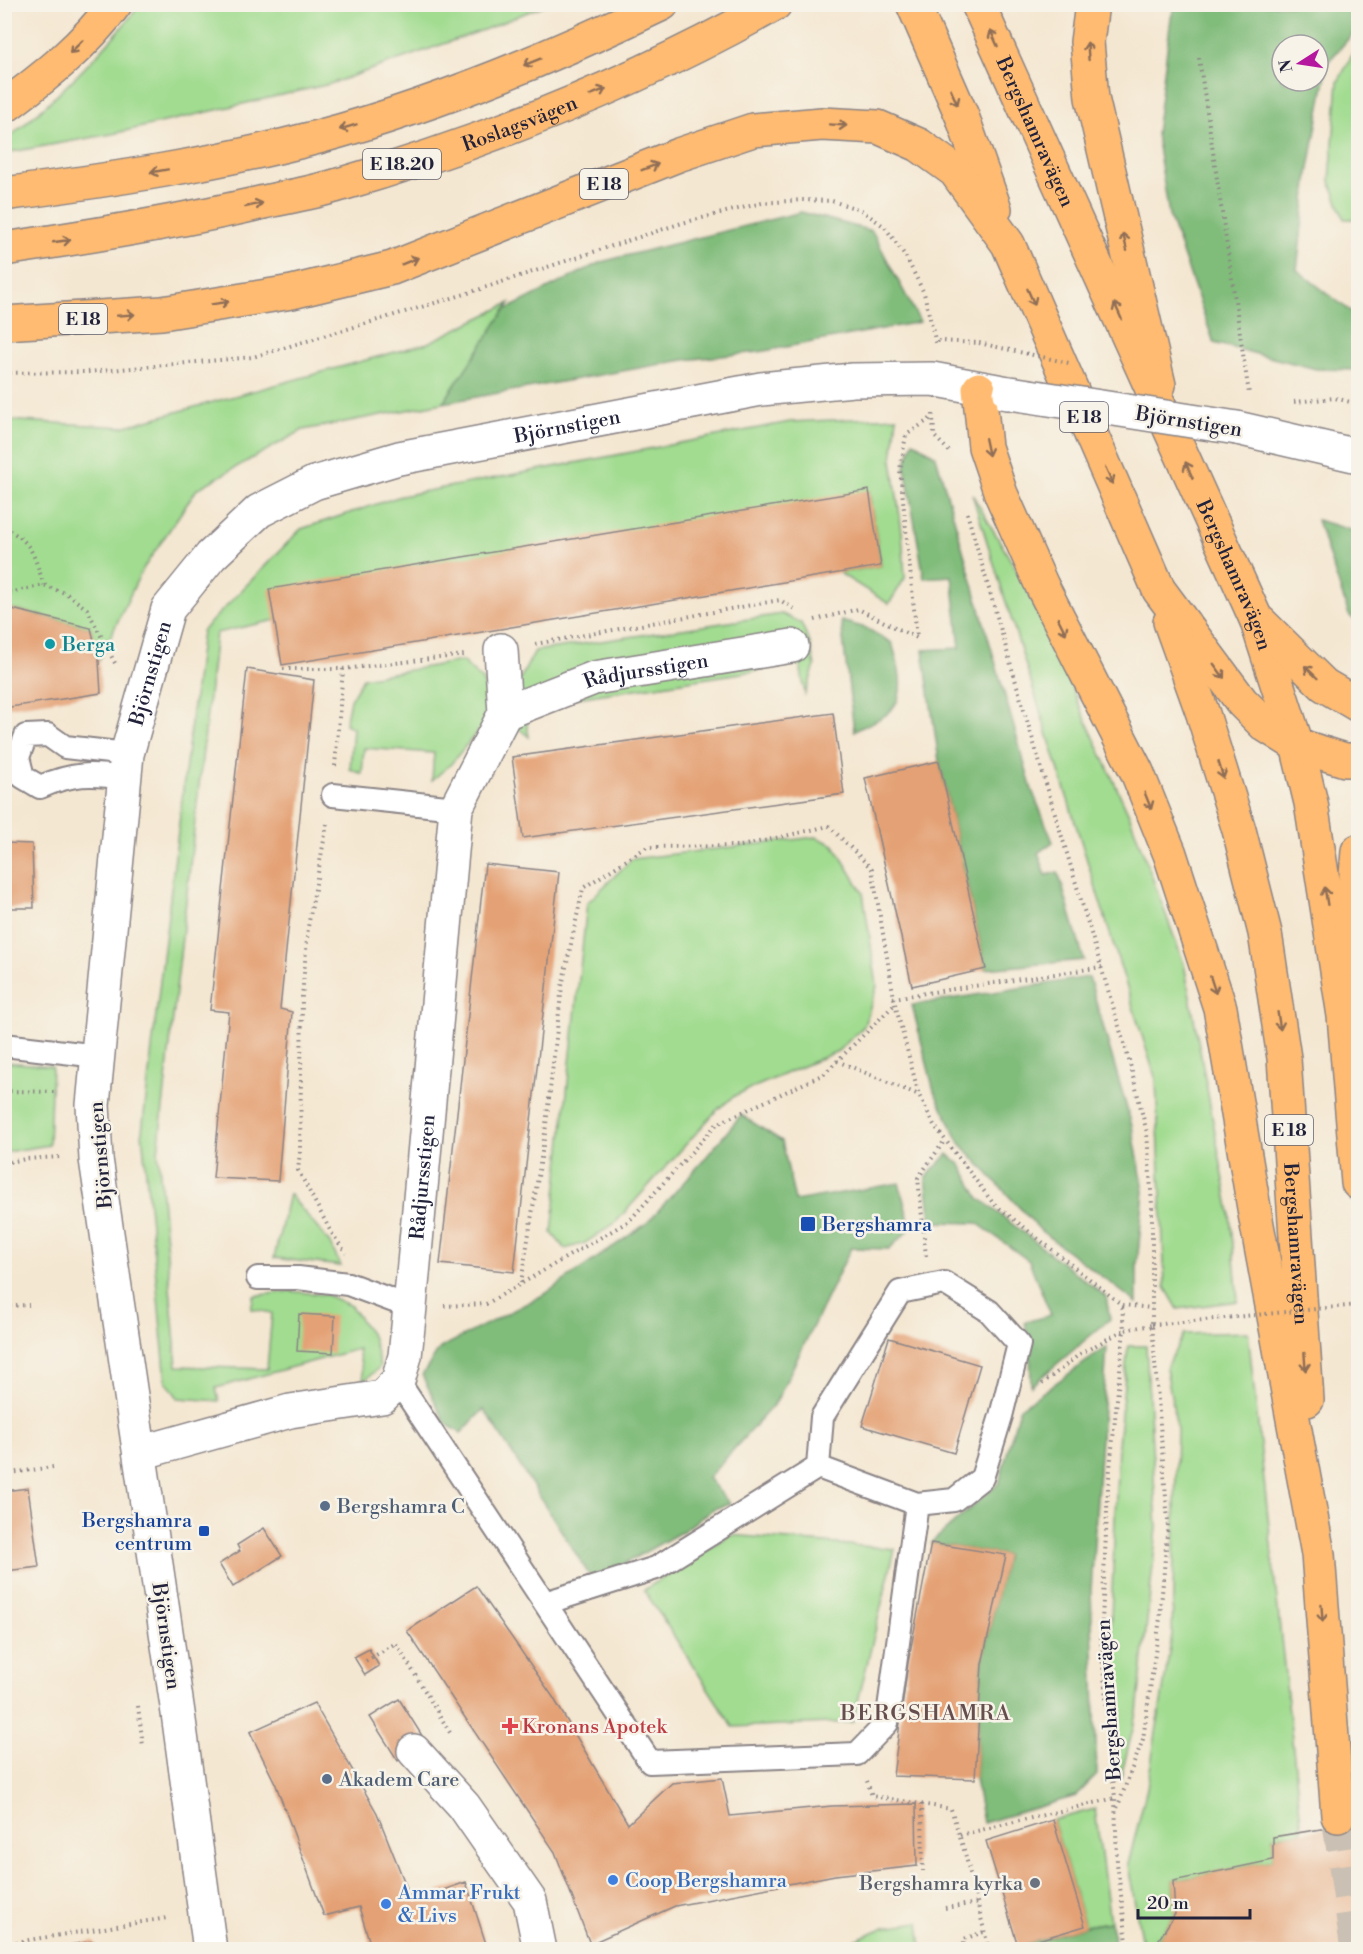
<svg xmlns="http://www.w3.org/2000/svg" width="1363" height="1954" viewBox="0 0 1363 1954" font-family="'Libre Bodoni',serif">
	<rect width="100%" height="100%" fill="#f7f3e8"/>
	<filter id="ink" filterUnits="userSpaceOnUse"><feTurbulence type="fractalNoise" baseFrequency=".0167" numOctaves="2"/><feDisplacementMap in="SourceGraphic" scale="12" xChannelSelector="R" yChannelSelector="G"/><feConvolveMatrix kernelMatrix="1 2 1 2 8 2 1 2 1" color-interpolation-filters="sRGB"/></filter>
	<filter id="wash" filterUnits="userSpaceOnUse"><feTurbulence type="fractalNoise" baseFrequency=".008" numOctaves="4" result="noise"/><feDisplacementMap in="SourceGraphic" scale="24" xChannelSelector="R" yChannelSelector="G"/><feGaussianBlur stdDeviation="1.35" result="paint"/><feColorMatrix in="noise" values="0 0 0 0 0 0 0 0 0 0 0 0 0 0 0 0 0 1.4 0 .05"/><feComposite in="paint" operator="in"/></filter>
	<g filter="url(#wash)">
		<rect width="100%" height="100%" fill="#f4e7d1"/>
		<path fill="#a1dc90" stroke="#627f66" stroke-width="1.5" d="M140 5V4L545 5 486 29 330 84 112 134 5 153V141C54 100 101 55 140 5Z
			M1358 44V219H1344L1330 181 1338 82Z
			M510 303 443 403 303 430 197 489 141 572 99 661 91 628 5 607 4 420 122 427 428 343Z
			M897 417 892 460 902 532 905 578 889 604 839 573 881 566 869 491 216 633 158 1152 177 1366 267 1369 272 1313 251 1309 254 1296 290 1291 327 1295 351 1306 373 1338 380 1367 364 1381 358 1349 216 1388 219 1401 178 1398 166 1381 142 1132 202 631 301 529 401 496 790 422Z
			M972 494 1023 581 1130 817 1184 964 1230 1213 1238 1301 1178 1309 1165 1287 1156 1080Z
			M782 614 801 623 810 643 815 666 805 694 800 664 524 706 529 737 517 727 519 681 535 651Z
			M462 661 482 680 495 710 450 765 432 780 434 753 364 748 362 774 350 769 353 728 345 724 350 700 363 678Z
			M816 837 834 845 863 893 877 986 864 1026 838 1051 736 1095 717 1110 615 1223 585 1243 565 1249 552 1233 587 903 632 859Z
			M5 1062 52 1066 49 1145 5 1152Z
			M289 1194 329 1242 341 1266 274 1258Z
			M1248 1332 1302 1832 1273 1837V1860L1173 1881 1175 1914 1152 1949H1143L1128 1865 1147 1788 1172 1635 1177 1428 1166 1368 1184 1334Z
			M1128 1346H1146L1157 1528 1137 1713 1120 1780 1110 1643 1118 1445Z
			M730 1535 895 1549 853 1722 733 1727 644 1590Z
			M1095 1809 1110 1922 1085 1926 1053 1820Z
			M919 1922 922 1949H834L885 1927Z"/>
		<path fill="#80bc7a" stroke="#516f5a" stroke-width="1.5" fill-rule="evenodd" d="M1175 5H1358V28L1328 62 1308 174 1297 270 1358 317V370L1316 369 1214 343 1169 215 1156 134 1171 18ZM1282 45H1318V81H1282Z
			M801 212 872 231 920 322 759 352 684 360 443 403 505 310 601 262Z
			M913 441 936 456 1032 790 1053 842 1038 853 1046 875 1058 872 1084 960 986 969 939 761 923 650 960 648 952 576 924 578 905 467Z
			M1317 520 1358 532V623L1349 615Z
			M841 621 866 628 892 643C899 667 910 700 884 716 875 722 864 726 854 731Z
			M1089 977 1132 1126 1144 1191 1137 1265V1303L1041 1231 960 1143 934 1091 912 1005Z
			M741 1115 782 1141 795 1201 899 1183 911 1228 889 1249 851 1248 776 1402 708 1478 730 1504 713 1509 683 1531 629 1561 595 1584 484 1409 461 1433 446 1424 422 1375 440 1348 545 1294 647 1223 702 1162Z
			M948 1154 961 1165 979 1198 1106 1297 1110 1319 1031 1386 1030 1348 1025 1322 1051 1315 1029 1261 977 1223 931 1222 926 1177Z
			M1107 1347 1091 1590 1097 1775 1076 1796 983 1823 975 1779 982 1664 1006 1555 931 1543 999 1483 1019 1409Z
			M1110 1922 1117 1949 1007 1950 1085 1926Z"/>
		<g id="blocks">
			<path fill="#e4a174" d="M869 490 881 566 282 665 269 589Z
				M4 607 91 628 99 661 101 693 4 708Z
				M247 669 314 680 280 1009 292 1012 278 1181 213 1178 229 1012 210 1010Z
				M833 713 844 794 523 838 512 757Z
				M939 761 986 969 912 986 865 778Z
				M4 843 32 844 34 908H4Z
				M485 864 559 872 514 1272 440 1264Z
				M299 1314 335 1316 333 1353 297 1351Z
				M889 1338 980 1365 954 1453 862 1426Z
				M28 1488 39 1567 5 1571V1491Z
				M264 1528 282 1556 233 1587 219 1564 240 1551 237 1545Z
				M931 1543 1006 1555 982 1664 975 1779 893 1776 908 1663Z
				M476 1586 553 1697 628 1824 672 1783 722 1778 730 1816 832 1806 916 1804 917 1866 835 1875 675 1906 590 1944 555 1852 407 1631Z
				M369 1649 379 1666 365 1675 354 1657Z
				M399 1699 426 1742 398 1761 370 1717Z
				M314 1703 377 1813 412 1901 466 1882 488 1950H372L359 1907 324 1916 276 1785 250 1732Z
				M1053 1820 1085 1926 1018 1946 986 1841Z
				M1358 1823V1950H1152L1175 1914 1173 1881 1273 1860V1837Z
				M94 1941 96 1950H51V1948Z"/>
		</g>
	</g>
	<g filter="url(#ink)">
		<use href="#blocks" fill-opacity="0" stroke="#8b8486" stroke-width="1.5"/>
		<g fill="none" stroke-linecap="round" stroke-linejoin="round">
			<path stroke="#cac0b3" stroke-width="33" stroke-dasharray="33 16" stroke-linecap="butt" d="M1338 1816 1357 1950"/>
			<g stroke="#8b8486" stroke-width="26">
				<path id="service" d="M125 778C90 773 73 773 40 787L23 777 18 757 26 736 48 735 65 747 127 754
					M333 795 456 808
					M4 1045 98 1056
					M258 1278H298L348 1284 410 1307
					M944 1283 989 1311 1019 1344 1001 1416 982 1478 954 1500 917 1504 818 1467 822 1417 900 1292Z
					M398 1381 650 1762 857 1754 887 1723 917 1504
					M545 1603 656 1568 818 1467"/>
			</g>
			<g stroke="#8b8486" stroke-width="36">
				<path id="pedestrian" d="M414 1751 464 1806 530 1901 540 1950"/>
			</g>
			<g stroke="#8b8486" stroke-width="36">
				<g id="minor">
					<path d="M1237 428 1358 456"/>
					<path id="s1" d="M505 713 594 678 792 646"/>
					<path id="s2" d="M140 1453 290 1411 382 1397 398 1381 405 1356 410 1307 456 808 505 713 501 650"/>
				</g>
			</g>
			<g stroke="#8b8486" stroke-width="36">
				<g id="tertiary">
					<path id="s3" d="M210 1950 178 1713 96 1159 93 1105 127 754 168 609 211 556 259 511 314 483 399 458 761 389 853 380 932 379 1008 393"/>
				</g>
			</g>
			<g stroke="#8b8486" stroke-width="36">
				<g id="primary">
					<path d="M1092 4 1087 42 1092 98 1159 385"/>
					<path d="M4 194C110 180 215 164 318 137 437 105 552 57 662 4"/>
					<path id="s4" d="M4 249C91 236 178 222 264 202 287 197 311 193 335 186 487 142 637 82 775 4"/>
				</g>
			</g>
			<g stroke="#8b8486" stroke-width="36">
				<g id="trunk">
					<path d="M913 4 962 116 995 209"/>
					<path id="s5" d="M978 4 1256 619 1297 745 1311 803 1344 1016 1358 1183"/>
					<path d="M4 107C45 77 85 45 115 4"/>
					<path d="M4 323 162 313 292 292 392 268 678 155 753 130 822 124 878 127 919 145 955 171 1008 244 1159 590 1242 702 1265 725 1297 745 1345 760H1358"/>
					<path d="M979 389 985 447 1001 494 1042 586 1137 772 1170 854 1220 1008 1255 1214 1318 1554 1338 1816"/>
					<path id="s6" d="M1170 622 1203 714 1239 830 1265 933 1284 1058 1307 1400"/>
					<path d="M1260 622 1324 685 1358 705"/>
					<path d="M1349 960 1358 851"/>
				</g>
			</g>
			<path stroke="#8b8486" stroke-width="4" stroke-dasharray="1.5 4.5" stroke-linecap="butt" d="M1199 58 1249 394
				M938 341 979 343
				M4 373 88 372 253 357 462 295 682 223 762 203 802 200 832 201 861 210 885 227 906 257 924 293 936 344
				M1294 402 1335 398 1358 404
				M933 414 934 436 949 451
				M967 513 1026 717 1129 1060 1147 1133 1152 1205V1325L1168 1522 1160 1618 1143 1739 1116 1811
				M4 528C33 541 34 557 44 585
				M4 594 44 585 67 594 87 609 115 663
				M815 620 858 609 917 638 900 470 906 435 933 417
				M535 644 780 600 794 609
				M283 669H343L465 655
				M335 766 343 669
				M327 824 308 927 302 997 300 1152 298 1170 331 1232 346 1253
				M893 998 1102 967
				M837 1061 919 1095
				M4 1091 58 1092
				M4 1163 26 1159 60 1157
				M926 1256 918 1178 945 1140
				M521 1283 545 1133 562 986 583 888 647 847 741 846 829 826 872 869 895 1004 919 1095 934 1125 993 1203 1122 1305 1152 1308
				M4 1306 29 1305
				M444 1306 486 1304 629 1221 717 1124 824 1074 895 1004
				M1042 1384 1080 1354 1124 1330 1122 1305
				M4 1474 53 1467
				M366 1661 396 1643 452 1736
				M138 1706 143 1746
				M867 1781 872 1796 951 1809 965 1853 989 1950
				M922 1804 923 1871
				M960 1835 1115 1798
				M945 1908 978 1903
				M4 1944 167 1918
				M963 1950 964 1939 986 1931
				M1128 1950 1117 1863 1115 1798 1101 1644 1108 1488 1124 1330 1152 1325"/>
			<use href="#service" stroke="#fff" stroke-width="22"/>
			<use href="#pedestrian" stroke="#fff" stroke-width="33"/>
			<use href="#minor" stroke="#fff" stroke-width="33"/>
			<use href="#tertiary" stroke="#fff" stroke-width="33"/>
			<use href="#primary" stroke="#febb71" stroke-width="33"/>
			<use href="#trunk" stroke="#febb71" stroke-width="33"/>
			<g stroke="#8b8486" stroke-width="36" stroke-linecap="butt">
				<path id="minor-bridge" d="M1010 393 1237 428"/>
			</g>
			<path stroke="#8b8486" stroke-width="4" stroke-dasharray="1.5 4.5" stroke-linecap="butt" d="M979 343 1069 363
				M1152 1325 1358 1305"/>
			<use href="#minor-bridge" stroke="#fff" stroke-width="33"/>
		</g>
		<defs><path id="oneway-shaft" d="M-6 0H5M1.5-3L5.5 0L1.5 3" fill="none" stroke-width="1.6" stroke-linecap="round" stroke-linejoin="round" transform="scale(1.5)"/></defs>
		<g stroke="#906e56">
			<use href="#oneway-shaft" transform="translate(994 38) rotate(-114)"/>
			<use href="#oneway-shaft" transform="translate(76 47) rotate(135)"/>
			<use href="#oneway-shaft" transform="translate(1088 51) rotate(-94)"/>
			<use href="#oneway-shaft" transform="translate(532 62) rotate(158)"/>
			<use href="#oneway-shaft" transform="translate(598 92) rotate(-22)"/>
			<use href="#oneway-shaft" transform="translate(954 97) rotate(66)"/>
			<use href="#oneway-shaft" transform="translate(838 125) rotate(4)"/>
			<use href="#oneway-shaft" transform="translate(348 127) rotate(163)"/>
			<use href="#oneway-shaft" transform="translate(650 167) rotate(-21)"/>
			<use href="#oneway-shaft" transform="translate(159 171) rotate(170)"/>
			<use href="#oneway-shaft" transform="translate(254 205) rotate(-13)"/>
			<use href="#oneway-shaft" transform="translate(62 241) rotate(-8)"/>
			<use href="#oneway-shaft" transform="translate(1125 242) rotate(-103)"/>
			<use href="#oneway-shaft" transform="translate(410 261) rotate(-22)"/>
			<use href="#oneway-shaft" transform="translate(1031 297) rotate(66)"/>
			<use href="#oneway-shaft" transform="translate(220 303) rotate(-9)"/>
			<use href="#oneway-shaft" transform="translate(1118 311) rotate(-114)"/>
			<use href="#oneway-shaft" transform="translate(126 315) rotate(-4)"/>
			<use href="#oneway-shaft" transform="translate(987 447) rotate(78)"/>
			<use href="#oneway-shaft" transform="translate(1189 470) rotate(-114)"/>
			<use href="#oneway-shaft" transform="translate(1109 476) rotate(66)"/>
			<use href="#oneway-shaft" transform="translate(1062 626) rotate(63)"/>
			<use href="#oneway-shaft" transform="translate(1219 671) rotate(54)"/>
			<use href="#oneway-shaft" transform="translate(1311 672) rotate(-136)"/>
			<use href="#oneway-shaft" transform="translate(1221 770) rotate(73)"/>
			<use href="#oneway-shaft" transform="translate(1148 801) rotate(68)"/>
			<use href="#oneway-shaft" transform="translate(1326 896) rotate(-99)"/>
			<use href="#oneway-shaft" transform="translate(1213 985) rotate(72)"/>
			<use href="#oneway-shaft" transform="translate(1279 1021) rotate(81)"/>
			<use href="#oneway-shaft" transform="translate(1305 1362) rotate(86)"/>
			<use href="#oneway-shaft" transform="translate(1322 1613) rotate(86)"/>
		</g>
	</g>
	<circle fill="#0f9aa8" stroke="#f7f3e8" stroke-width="2" cx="50" cy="644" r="6"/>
	<g fill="#1a4fb4" stroke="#f7f3e8" stroke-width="2">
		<rect x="800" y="1216" width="16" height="16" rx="3"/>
		<rect x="198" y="1525" width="12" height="12" rx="3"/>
	</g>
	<g fill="#5c6f8a" stroke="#f7f3e8" stroke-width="2">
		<circle cx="325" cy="1506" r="6"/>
		<circle cx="327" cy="1779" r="6"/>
	</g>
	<path fill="#e0444e" stroke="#f7f3e8" stroke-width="2" d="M507 1717h6v6h6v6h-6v6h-6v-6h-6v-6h6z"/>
	<g fill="#3f7fe0" stroke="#f7f3e8" stroke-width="2">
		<circle cx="613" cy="1880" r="6"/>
		<circle cx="386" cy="1904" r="6"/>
	</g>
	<circle fill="#6b7280" stroke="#f7f3e8" stroke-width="2" cx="1035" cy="1883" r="6"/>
	<g text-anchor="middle" stroke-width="5" stroke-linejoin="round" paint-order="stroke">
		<g fill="#f7f3e8" stroke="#62616f" stroke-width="1.5">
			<rect x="363" y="149" width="78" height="30" rx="4.5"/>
			<rect x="580" y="169" width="48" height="30" rx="4.5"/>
			<rect x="59" y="304" width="48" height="30" rx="4.5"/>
			<rect x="1060" y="402" width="48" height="30" rx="4.5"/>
			<rect x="1265" y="1115" width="48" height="30" rx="4.5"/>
		</g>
		<g font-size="18" font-weight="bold" fill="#22223b">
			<text x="402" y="170">E 18.20</text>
			<text x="604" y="190">E 18</text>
			<text x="83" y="325">E 18</text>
			<text x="1084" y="423">E 18</text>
			<text x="1289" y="1136">E 18</text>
		</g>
		<g font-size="20" fill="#22223b" stroke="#f7f3e8">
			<text dy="7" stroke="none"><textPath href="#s4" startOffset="532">Roslagsvägen</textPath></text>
			<text dy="7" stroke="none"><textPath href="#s5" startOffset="140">Bergshamravägen</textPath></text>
			<text transform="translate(1189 421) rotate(9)" y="7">Björnstigen</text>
			<text dy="7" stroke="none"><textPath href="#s3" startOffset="1812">Björnstigen</textPath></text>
			<text dy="7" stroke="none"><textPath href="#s5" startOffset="626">Bergshamravägen</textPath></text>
			<text dy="7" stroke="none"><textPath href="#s1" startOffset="148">Rådjursstigen</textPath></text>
			<text dy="7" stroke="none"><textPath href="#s3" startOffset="1290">Björnstigen</textPath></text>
			<text transform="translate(100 1155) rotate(-95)" y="7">Björnstigen</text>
			<text dy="7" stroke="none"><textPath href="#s2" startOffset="477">Rådjursstigen</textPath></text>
			<text dy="7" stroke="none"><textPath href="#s6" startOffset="638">Bergshamravägen</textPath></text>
			<text transform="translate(167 1636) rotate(82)" y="7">Björnstigen</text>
			<text transform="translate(1108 1700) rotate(-94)" y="7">Bergshamravägen</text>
		</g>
		<g font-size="20" fill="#0d838f" stroke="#f7f3e8" text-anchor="start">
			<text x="62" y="651">Berga</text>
		</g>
		<g font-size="20" fill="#164399" stroke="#f7f3e8" text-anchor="start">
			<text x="822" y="1231">Bergshamra</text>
			<text x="192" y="1527" text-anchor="end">Bergshamra<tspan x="192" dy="23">centrum</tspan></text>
		</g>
		<g font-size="20" fill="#4e5e75" stroke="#f7f3e8" text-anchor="start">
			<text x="337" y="1513">Bergshamra C</text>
			<text x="339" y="1786">Akadem Care</text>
		</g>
		<g font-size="20" fill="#be3a42" stroke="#f7f3e8" text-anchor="start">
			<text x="522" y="1733">Kronans Apotek</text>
		</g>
		<g font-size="20" fill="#366cbe" stroke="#f7f3e8" text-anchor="start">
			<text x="625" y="1887">Coop Bergshamra</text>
			<text x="398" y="1899">Ammar Frukt<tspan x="398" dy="23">&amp; Livs</tspan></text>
		</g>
		<g font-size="20" fill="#5b616d" stroke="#f7f3e8" text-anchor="end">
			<text x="1023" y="1890">Bergshamra kyrka</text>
		</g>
		<g font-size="22" letter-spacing="1.5" fill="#664e4f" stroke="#f7f3e8">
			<text x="926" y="1720">BERGSHAMRA</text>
		</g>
	</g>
	<rect width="1363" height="1954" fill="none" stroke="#f7f3e8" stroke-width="24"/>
	<g transform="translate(1300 63) rotate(258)"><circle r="28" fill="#f7f3e8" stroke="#a29fa3" stroke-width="1.5"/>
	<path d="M0-4.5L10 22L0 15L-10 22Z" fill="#b5179e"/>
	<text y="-9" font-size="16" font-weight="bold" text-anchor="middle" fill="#22223b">N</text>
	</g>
	<path d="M1138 1909v9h112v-9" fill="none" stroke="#22223b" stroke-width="3"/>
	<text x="1147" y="1909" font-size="18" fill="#22223b" stroke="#f7f3e8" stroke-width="4.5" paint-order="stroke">20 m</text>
</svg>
